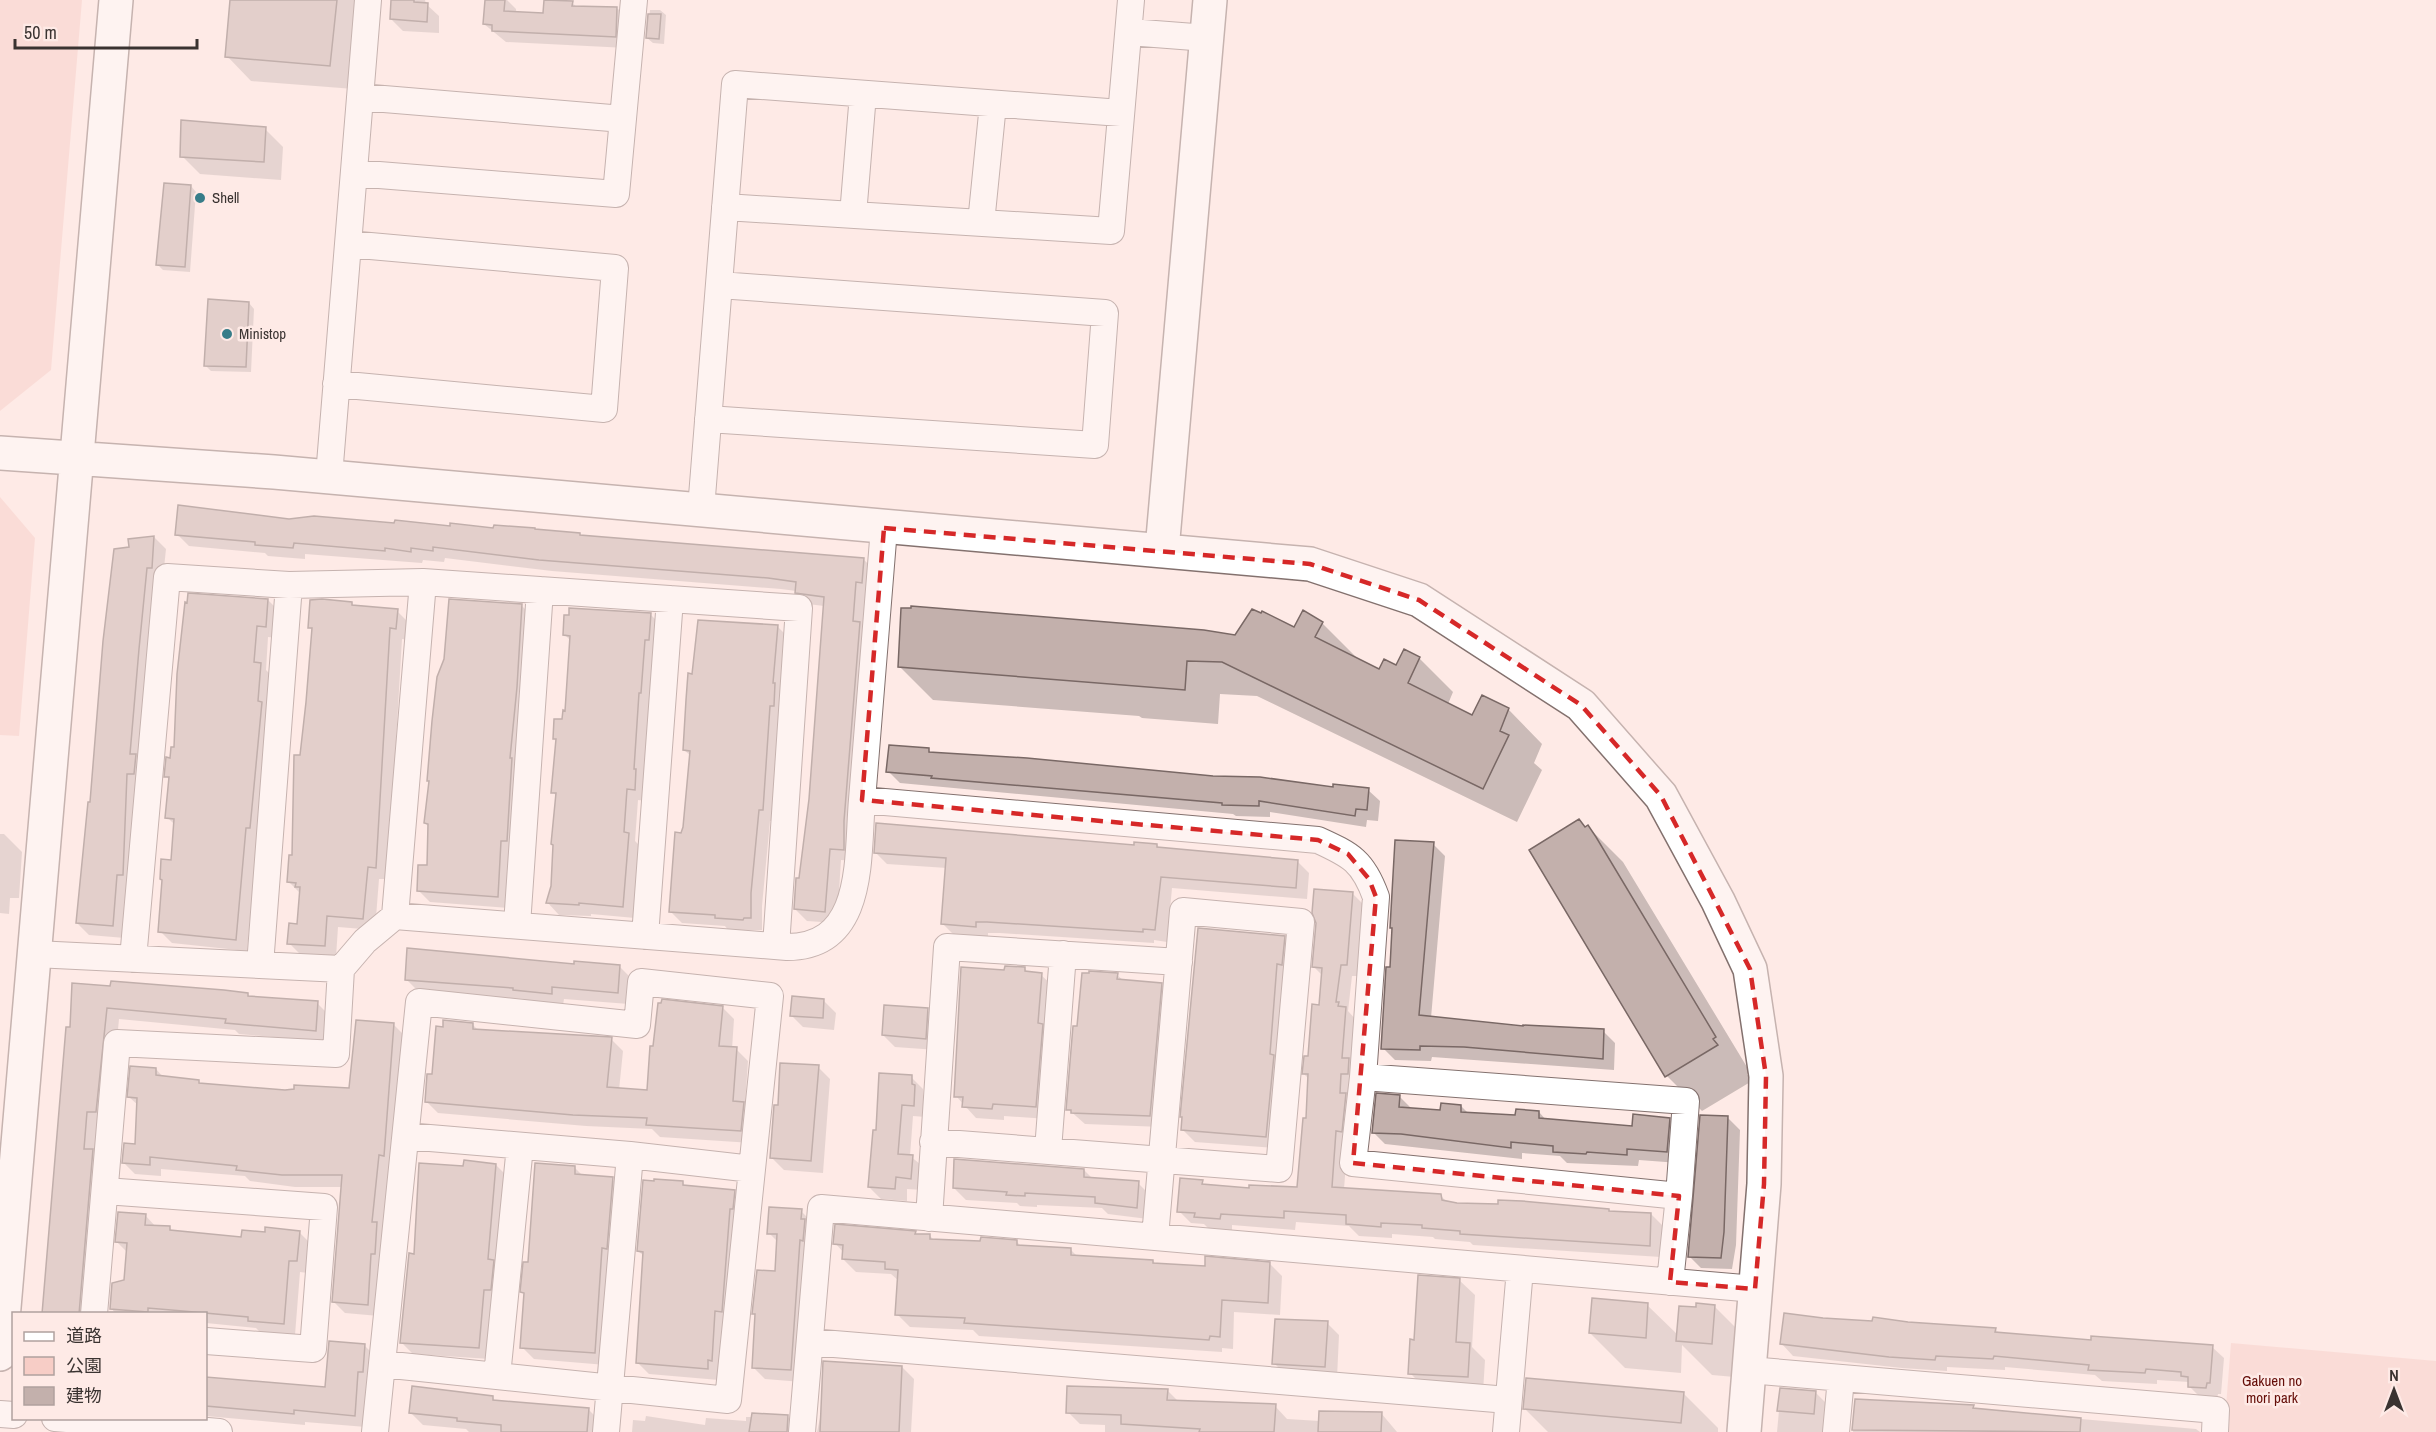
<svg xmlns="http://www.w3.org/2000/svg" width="2436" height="1432" viewBox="0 0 2436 1432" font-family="'Archivo Narrow','Noto Sans JP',sans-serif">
	<rect width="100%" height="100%" fill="#feeae6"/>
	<path fill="#f7cdc6" d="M0 0H82L51 370 0 411Z
		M0 497 35 538 19 736 0 735Z
		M2231 1343 2436 1361V1432H2224Z"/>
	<path fill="#0003" d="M232 0H362L354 89 251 81 227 56Z
		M393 0H425L426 4 439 16V33L403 31 391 19Z
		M487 0H507L516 9V13L544 15 572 3 577 7 618 9 630 21 627 48 506 42 484 24Z
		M650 10H660L666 15 664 44 653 43 647 38Z
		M265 129 283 147 281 180 200 174 182 156Z
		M191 186 196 192 190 272 163 270 158 265Z
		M249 303 254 309 251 372 211 371 206 366Z
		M289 520 579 534 582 537 864 560 876 571 855 861 841 860 837 923 807 921 795 909 810 799 824 606 808 604 796 591 781 589 552 571 445 558 444 562 423 560 422 563 305 554V559L268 556 265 553 189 546 177 534Z
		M154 537 166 549 125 938 89 935 77 923 91 803 130 548Z
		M268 600 280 612 278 638 268 637 266 670 272 676 247 951 172 943 160 931 172 861 175 825 167 817 170 781 166 776 175 748Z
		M352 603 355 607 397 611 409 623 408 640 402 639 388 879H379L375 930 338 927 336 957 301 955 289 943 299 925 301 894 288 881 294 857 314 632 309 627Z
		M521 605 533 617 509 908 430 902 418 890 428 867 429 827 425 823Z
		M650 614 662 626 646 801 638 800 635 841 640 846 635 918 591 914V916L559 915 548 903 553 886 557 797 553 792 557 740 555 738 566 712 571 641 564 634Z
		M1322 623 1356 657 1355 659 1380 671 1397 667 1419 658 1453 692 1448 704 1473 717 1482 697 1509 710 1542 744 1534 763 1542 770 1517 822 1257 696 1220 694 1218 724 1142 718 1139 716 933 700 899 666 1236 637 1294 629Z
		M778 627 790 639 774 821H770L762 906V930H728L725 926 682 923 670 911 684 827 691 756 684 750 693 675Z
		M928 750 932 754 1334 788 1368 790 1380 801 1378 821 1367 820 1366 827 1270 812V817L1236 816 1233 814 900 783 888 771Z
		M1588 827 1623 862 1750 1072 1747 1074 1752 1081 1702 1111 1667 1076Z
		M0 834H4L22 852 19 898H10L9 914 0 913Z
		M1433 844 1445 856 1431 1018 1525 1028 1603 1031 1615 1043 1614 1070 1432 1057 1431 1061 1395 1060 1383 1048 1391 969Z
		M1157 845 1161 849 1297 861 1309 873 1307 899 1172 888 1167 942 1154 940V943L1000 933H988V938L955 936 943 924 947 868 887 864 875 852Z
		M1352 893 1364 905 1358 976H1352L1348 1011 1357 1021 1344 1189 1441 1196 1447 1202 1457 1204 1609 1210 1611 1212 1651 1214 1663 1226 1661 1257 1473 1245 1470 1242 1435 1239 1433 1237 1392 1234V1238L1359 1236 1349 1226 1296 1222 1295 1230 1232 1225V1230L1208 1228 1204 1224 1191 1223 1179 1211 1202 1182 1206 1186 1250 1190 1299 1188 1307 1120 1309 1079 1304 1074 1320 1006 1323 976 1314 967Z
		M1284 937 1296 949 1277 1148 1195 1142 1183 1130Z
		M575 966 620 967 632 979 629 1004 564 999 563 1005 526 1001 524 999 418 991 406 979Z
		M1025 969 1029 973 1041 975 1053 986 1048 1119 1004 1116V1120L976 1118 956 1096 1006 971Z
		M1117 975 1124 981 1161 984 1173 996 1162 1127 1085 1124 1068 1109 1079 1028Z
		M74 985 248 995 251 998 317 1003 329 1015 328 1042 239 1034 235 1030 119 1019 91 1314H43Z
		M824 1001 836 1013 834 1030 803 1027 791 1015Z
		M663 1005 722 1007 734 1019 732 1049H736L748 1061 745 1105 755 1116 752 1143 660 1137 652 1129 586 1126 438 1113 426 1101 434 1076 472 1024 479 1031 611 1039 623 1051 619 1090 648 1092Z
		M927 1010 939 1022 937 1050 895 1047 883 1035Z
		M394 1025 406 1037 379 1316 345 1313 333 1301 343 1187H295L250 1181 245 1176 161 1169V1176L135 1174 123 1162 136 1146 139 1106 129 1097 156 1069 163 1077 198 1081 202 1085 285 1092 350 1089Z
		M818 1067 830 1079 823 1173 784 1170 772 1158 779 1106Z
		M911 1077 923 1089V1095L927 1098 926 1117 913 1116 910 1156 925 1168 923 1190 907 1189V1201L881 1199 869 1187 877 1131Z
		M1399 1096 1411 1108 1441 1112 1461 1106 1469 1114 1517 1117 1539 1112 1546 1120 1634 1128 1669 1119 1681 1131 1679 1163 1639 1160 1638 1166 1567 1163 1560 1156 1522 1153V1159L1385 1144 1373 1132Z
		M1728 1118 1740 1130 1736 1245 1732 1269 1701 1268 1689 1256Z
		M496 1165 508 1177 490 1359 413 1354 401 1342 415 1255 465 1168Z
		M575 1168 583 1176 612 1179 624 1191 606 1365 534 1359 522 1347 526 1295 522 1292 529 1263Z
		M1084 1170 1093 1179 1138 1183 1150 1195 1148 1219 1108 1214 1102 1208 1037 1205V1207L1020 1206 1017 1203 966 1200 954 1188Z
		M682 1182 687 1187 734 1191 746 1203 719 1380 649 1374 637 1362 644 1256 638 1251Z
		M801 1211 813 1223 802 1382 765 1379 753 1367 757 1316 754 1313 776 1273 778 1242 769 1233Z
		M145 1215 156 1227H169L174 1232 242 1238 299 1232 311 1244 308 1273 300 1272 295 1335 261 1333 256 1328 206 1323V1314H116L111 1308 125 1281 128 1253 117 1242Z
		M915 1233 917 1235 930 1236 935 1241 1017 1242 1022 1247 1071 1250 1078 1257 1153 1261 1156 1264 1206 1267 1269 1263 1282 1276 1280 1315 1234 1312 1233 1349 1222 1348V1352L979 1336 973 1330 910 1327 897 1314 899 1281 891 1274 856 1272 843 1259 844 1253 835 1243Z
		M1459 1280 1475 1295 1472 1347 1485 1360 1483 1392 1425 1388 1410 1373 1416 1341Z
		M1647 1305 1678 1335 1697 1309 1714 1306 1749 1341 1746 1378 1712 1375 1682 1345 1681 1373 1625 1368 1590 1333Z
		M1822 1319 1995 1329 2000 1334 2092 1342 2212 1347 2224 1358 2221 1394H2218L2217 1399 2201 1398 2189 1386V1382L2157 1380V1384L2102 1381 2095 1375 2005 1367V1370L1947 1367V1371L1902 1368 1793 1356 1782 1344Z
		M1327 1323 1339 1335 1337 1378 1286 1375 1274 1363Z
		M364 1345 376 1357 366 1427 305 1422V1425L206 1416V1379L326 1389Z
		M902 1367 914 1379 911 1432H817L820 1418Z
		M1781 1389 1815 1392 1827 1404 1825 1432H1777Z
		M1167 1390 1179 1402 1275 1406 1287 1419 1320 1421 1381 1413 1397 1432H1105V1425L1080 1424 1068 1412Z
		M1683 1393 1718 1428V1432H1548L1525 1409Z
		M492 1397 497 1402 588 1409 600 1421 599 1432H469L466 1429 423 1425 411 1413Z
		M1856 1400 1973 1407 1976 1410 2024 1414 2196 1429 2200 1432H1853Z
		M646 1416 705 1425 706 1418 746 1421V1417H788L800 1429 799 1432H632L633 1420 645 1421Z"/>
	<path fill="#c3b0ac" stroke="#796865" stroke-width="1.5" d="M230 0H337L330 66 225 57Z
		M391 0H414V2L428 3 427 22 390 19Z
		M485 0H505L504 11 543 13 544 0 573 1 572 6 617 7 616 37 492 31V25L483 24Z
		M648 14H661L659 39 646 38Z
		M181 120 266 127 264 162 180 157Z
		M164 183 191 185 185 267 156 265Z
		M208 299 249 302 246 367 204 366Z
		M178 505 289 519 314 516 394 523 395 520 450 526V523L493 528 494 525 535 528V529L580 533V535L864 558 862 583 856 582 853 621 860 622 844 821V850L830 849 825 912 794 909 796 878H799L809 799 824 597 795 593 796 582 768 578 539 560 433 547V551L411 548V552L385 548V551L294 543 293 548 255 545V542L175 535Z
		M154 536 152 568H147L139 649 130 754H136L134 774H127L123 875H117L113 926 76 923 88 802H90L103 641 114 549 129 547 128 539Z
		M188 593 268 599 266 627 257 626 254 662 261 663 258 701 262 702 250 828H246L236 940 158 932 162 880 160 879 161 859 171 860 174 819 165 818 169 777H164L166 757 170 758 171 747H174L177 674 185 602 187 603Z
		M322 599 352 602V605L398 609 396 629 390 628 376 868 368 867 363 919 327 916 325 946 287 944 289 923 297 924 300 887H295L296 883 287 882 289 855H292L294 755H300L306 702 312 628H308L310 600Z
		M449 599 522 604 517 687 510 758H512L507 841H501L498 897 417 891 418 865H427L428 824 424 823 429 781H427L432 721 437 677 444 659Z
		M911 606 1204 630 1235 635 1252 609 1261 613 1262 611 1294 627 1303 610 1323 622 1315 637 1379 669 1384 659 1396 665 1404 649 1420 657 1408 683 1472 715 1482 695 1509 708 1500 731 1509 735 1483 789 1222 662 1187 661 1185 690 898 667 901 608H911Z
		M569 608 651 613 649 640H645L641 693H639L634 769H636L635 790 627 789 624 832 629 833 623 907 579 903V905L546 903 551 886 553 845 551 844 556 793H551L556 739H553L554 719H562L563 710 565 711 570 636 563 635 564 615H569Z
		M698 620 778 625 773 683H775L774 706H770L763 810H759L751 893V918H744L743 920 715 918V915L669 912 675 832 681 833 683 827 690 751 683 750 686 700 688 673 692 674Z
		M889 745 929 748V752L1027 758 1213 776 1260 777 1333 787V784L1369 788 1367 810 1356 809 1355 816 1259 801V806L1222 805V803L931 778 932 776 886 772Z
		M1579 819 1585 827 1588 825 1596 837 1716 1037 1713 1039 1718 1045 1665 1077 1529 850Z
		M876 823 1134 845V842L1157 844V847L1298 860 1296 888 1161 877 1155 930 1143 929V932L987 922H976V927L941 924 946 858 874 853Z
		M1395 840 1434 842 1419 1015 1523 1026V1025L1604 1029 1603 1059 1464 1047 1420 1046V1050L1381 1049 1386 967H1390L1392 928H1390Z
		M1314 889 1353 892 1347 965H1341L1336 1002H1339L1338 1006 1346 1007 1342 1058H1349L1348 1074H1341L1340 1093H1346L1342 1132 1336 1131 1332 1187 1441 1194 1442 1200 1457 1203 1498 1204V1200L1522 1201 1609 1209V1211L1651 1213 1650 1246 1460 1234V1231L1422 1228V1225L1381 1223V1227L1346 1224V1215L1284 1211V1218L1221 1214 1220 1219 1194 1217 1195 1213 1177 1212 1180 1178 1203 1180 1202 1184 1249 1188V1185L1297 1187 1303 1118H1306L1308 1074H1302L1304 1056H1308L1312 1004 1319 1005 1322 968 1312 967 1316 923 1312 913Z
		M1198 928 1285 936 1282 965 1277 964 1270 1054 1274 1055 1266 1137 1181 1130 1182 1117H1180Z
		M407 948 574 964V961L620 965 618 993 552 987V994L513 990V988L405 980Z
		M1005 966 1025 967V971L1042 973 1038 1023 1043 1024 1036 1107 993 1104 992 1109 962 1107 963 1097H954L961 967 1004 970Z
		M1089 971 1118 973 1117 979 1162 983 1150 1116 1071 1113V1110H1066L1073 1026H1077L1082 973H1089Z
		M111 981 224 990 248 993V996L318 1001 316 1031 225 1023 226 1019 107 1008 96 1112H87L84 1149H93L79 1314H42L66 1027H70L72 983 110 986Z
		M792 996 824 999 823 1018 790 1016Z
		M662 999 723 1006 719 1046 737 1047 733 1101 744 1102 741 1131 646 1125 647 1118 573 1115 425 1102 427 1074H432L436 1026 443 1027V1020L473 1023V1029L612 1037 607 1087 647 1090 650 1046H653L658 1003H661Z
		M884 1005 928 1008 926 1039 882 1035Z
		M356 1020 394 1023 384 1156 379 1155 372 1222H377L375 1254H371L368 1305 332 1302 342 1175H282L236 1170 237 1166 150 1157V1165L122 1163 124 1143 135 1144 137 1098 127 1097 130 1066 156 1068V1075L199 1080V1083L285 1090 294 1089V1085L349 1088Z
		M780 1063 819 1065 811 1161 770 1158 774 1105H778Z
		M879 1073 912 1075V1084L915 1085 914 1106 902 1105 898 1154 913 1155 911 1179 896 1177 895 1189 868 1187 873 1130H876Z
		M1376 1093 1400 1095 1399 1107 1440 1110 1441 1103 1461 1105V1112L1515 1115 1516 1109 1539 1111V1118L1632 1126 1633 1114 1670 1118 1667 1152 1627 1149V1155L1587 1152 1586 1154 1553 1152V1146L1511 1142V1148L1401 1134 1372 1133Z
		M1700 1115 1728 1116 1724 1232 1721 1258 1688 1257Z
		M954 1159 1084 1169V1177L1139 1181 1137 1208 1095 1203V1197L1025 1193V1196L1006 1195 1007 1192 953 1188Z
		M464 1160 496 1164 488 1259 494 1260 491 1290H484L479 1348 400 1343 409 1253 414 1254 419 1163 463 1166Z
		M535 1163 575 1166V1174L613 1177 607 1249 602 1248 595 1353 520 1348 524 1293 520 1292 523 1262H528Z
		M654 1179 683 1181V1185L735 1190 733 1209H730L722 1312 715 1311 712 1361 708 1360V1369L636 1363 643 1252 637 1251 643 1180 654 1181Z
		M769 1207 802 1209 801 1219H805L803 1241 800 1240 791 1370 752 1368 755 1314H752L757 1270 775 1271 777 1234H767Z
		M118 1212 146 1214 145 1225 170 1226V1230L241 1237 242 1230 265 1232V1227L300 1231 297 1261H289L284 1324 248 1321V1317L183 1311 148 1308V1312L110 1309 112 1283 124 1280 127 1243 115 1242Z
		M835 1224 916 1231 915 1234H930V1239L980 1241 981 1237 1017 1240V1245L1071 1248V1255L1153 1260V1263L1205 1266V1256L1270 1262 1268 1303 1222 1300 1220 1337 1210 1336 1209 1340 964 1323 965 1318 895 1315 898 1270 885 1269V1262L842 1259 843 1245 833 1244Z
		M1418 1275 1460 1278 1456 1342 1470 1343 1468 1377 1408 1374 1410 1339 1414 1340Z
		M1592 1298 1648 1303 1646 1338 1589 1333Z
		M1696 1303 1715 1305 1712 1344 1676 1341 1679 1306 1696 1307Z
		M1784 1313 1823 1318 1872 1321 1873 1317 1908 1322 1996 1328 1995 1332 2091 1340V1336L2213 1345 2210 1383H2207L2206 1388 2188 1387V1377L2181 1376V1372L2146 1369 2145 1373 2088 1370 2089 1365 1994 1356 1993 1359 1936 1356 1935 1360 1889 1357 1780 1344Z
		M1275 1319 1328 1321 1325 1367 1272 1364Z
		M329 1341 365 1344 363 1372H358L355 1416 294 1410V1414L206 1406V1377L325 1387Z
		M823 1361 902 1366 899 1432H820Z
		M1526 1378 1684 1392 1681 1423 1523 1409Z
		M412 1386 493 1396V1400L589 1408 587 1432H501V1425L457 1421V1418L409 1413Z
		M1067 1386 1168 1389 1167 1400 1276 1404 1274 1432H1199L1200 1429 1121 1424V1415L1066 1413Z
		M1780 1388 1816 1391 1814 1414 1777 1411Z
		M1855 1399 1974 1405 1973 1408 2081 1418 2080 1432 1852 1430Z
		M1319 1411 1382 1412 1381 1432H1318Z
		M752 1413 788 1415 787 1432H749Z"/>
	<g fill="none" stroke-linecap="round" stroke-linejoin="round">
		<g stroke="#83716e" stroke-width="28">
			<path id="street" d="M1129 32 1207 38
				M360 97 623 119
				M354 173 616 194 634 0
				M725 207 1111 231 1131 0
				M853 215 863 94
				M981 223 993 104
				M336 384 604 409 615 268 348 244
				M708 419 1095 445 1105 313 719 285
				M329 476 368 0
				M701 509 735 84 1121 113
				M423 582 799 608 776 946
				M862 800 884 528
				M517 925 540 590
				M645 936 670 599
				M35 954 341 969
				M133 959 167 577 289 585 423 582 395 916
				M260 965 289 585
				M1363 1077 1686 1101 1679 1196
				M406 1136 630 1155 606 1432
				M933 1142 1279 1169 1301 922 1183 911 1155 1237
				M1048 1150 1063 954
				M630 1155 752 1169
				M105 1191 324 1207 313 1349 206 1341
				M929 1218 947 947 1179 962
				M94 1314 117 1043 336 1054 341 969 365 941 395 916 787 947C866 947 857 857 862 800L1318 840C1351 855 1363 861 1376 897L1363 1077 1353 1163 1679 1196 1670 1282
				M810 1342 1508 1400
				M1749 1370 2216 1410 2215 1432
				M497 1376 520 1146
				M0 1414 14 1415
				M55 1418 219 1432
				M375 1432 419 1002 637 1025 641 982 770 996 728 1400 382 1364
				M802 1432 821 1208 1755 1289
				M1506 1432 1520 1269
				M1836 1432 1841 1378"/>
		</g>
		<g stroke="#83716e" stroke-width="36">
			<path id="secondary" d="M0 453 274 472 1310 564 1419 600 1581 705 1661 796 1718 901 1750 969 1766 1076 1764 1184 1744 1432
				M1162 550 1210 0
				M0 1354 116 0"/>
		</g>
		<use href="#street" stroke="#fff" stroke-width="26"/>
		<use href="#secondary" stroke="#fff" stroke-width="33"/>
	</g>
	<path d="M0 0H2436V1432H0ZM884 528 1310 564 1419 600 1581 705 1661 796 1750 969 1766 1076 1764 1184 1755 1289 1670 1282 1679 1196 1353 1163 1376 897 1369 879 1348 854 1318 840 862 800Z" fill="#feeae6" fill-opacity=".55" fill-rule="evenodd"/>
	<path fill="none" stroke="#d62828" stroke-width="4.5" stroke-dasharray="12 8" stroke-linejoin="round" d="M884 528 1310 564 1419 600 1581 705 1661 796 1750 969 1766 1076 1764 1184 1755 1289 1670 1282 1679 1196 1353 1163 1376 897 1369 879 1348 854 1318 840 862 800Z"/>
	<g fill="#377d89" stroke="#feeae6" stroke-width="2">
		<circle cx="200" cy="198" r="6"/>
		<circle cx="227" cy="334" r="6"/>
	</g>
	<g text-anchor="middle" stroke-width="5" stroke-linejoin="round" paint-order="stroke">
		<g font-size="15" fill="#3a3331" stroke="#feeae6" text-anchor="start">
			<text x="212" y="203">Shell</text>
			<text x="239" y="339">Ministop</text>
		</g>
		<g font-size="15" fill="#650d08" stroke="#feeae6">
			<text x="2272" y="1386">Gakuen no<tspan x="2272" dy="17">mori park</tspan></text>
		</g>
	</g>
	<rect x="12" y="1312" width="195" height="108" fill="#feeae6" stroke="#b0a19e" stroke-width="1.5"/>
	<rect x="24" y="1332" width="30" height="9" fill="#ffffff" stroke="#b0a19e" stroke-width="1.5"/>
	<text x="66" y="1342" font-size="18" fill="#3a3331">道路</text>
	<rect x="24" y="1357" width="30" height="18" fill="#f7cdc6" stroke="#b0a19e" stroke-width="1.5"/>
	<text x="66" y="1372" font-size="18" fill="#3a3331">公園</text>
	<rect x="24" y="1387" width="30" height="18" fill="#c3b0ac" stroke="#b0a19e" stroke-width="1.5"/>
	<text x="66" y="1402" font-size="18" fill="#3a3331">建物</text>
	<g transform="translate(2394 1390)" stroke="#feeae6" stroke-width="4.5" paint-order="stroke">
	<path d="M0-4.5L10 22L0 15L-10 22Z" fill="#3a3331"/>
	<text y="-9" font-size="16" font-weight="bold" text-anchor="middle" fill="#3a3331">N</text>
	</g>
	<path d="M15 39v9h182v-9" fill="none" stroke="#3a3331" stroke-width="3"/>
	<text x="24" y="39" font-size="18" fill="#3a3331" stroke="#feeae6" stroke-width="4.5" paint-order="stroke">50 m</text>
</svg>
